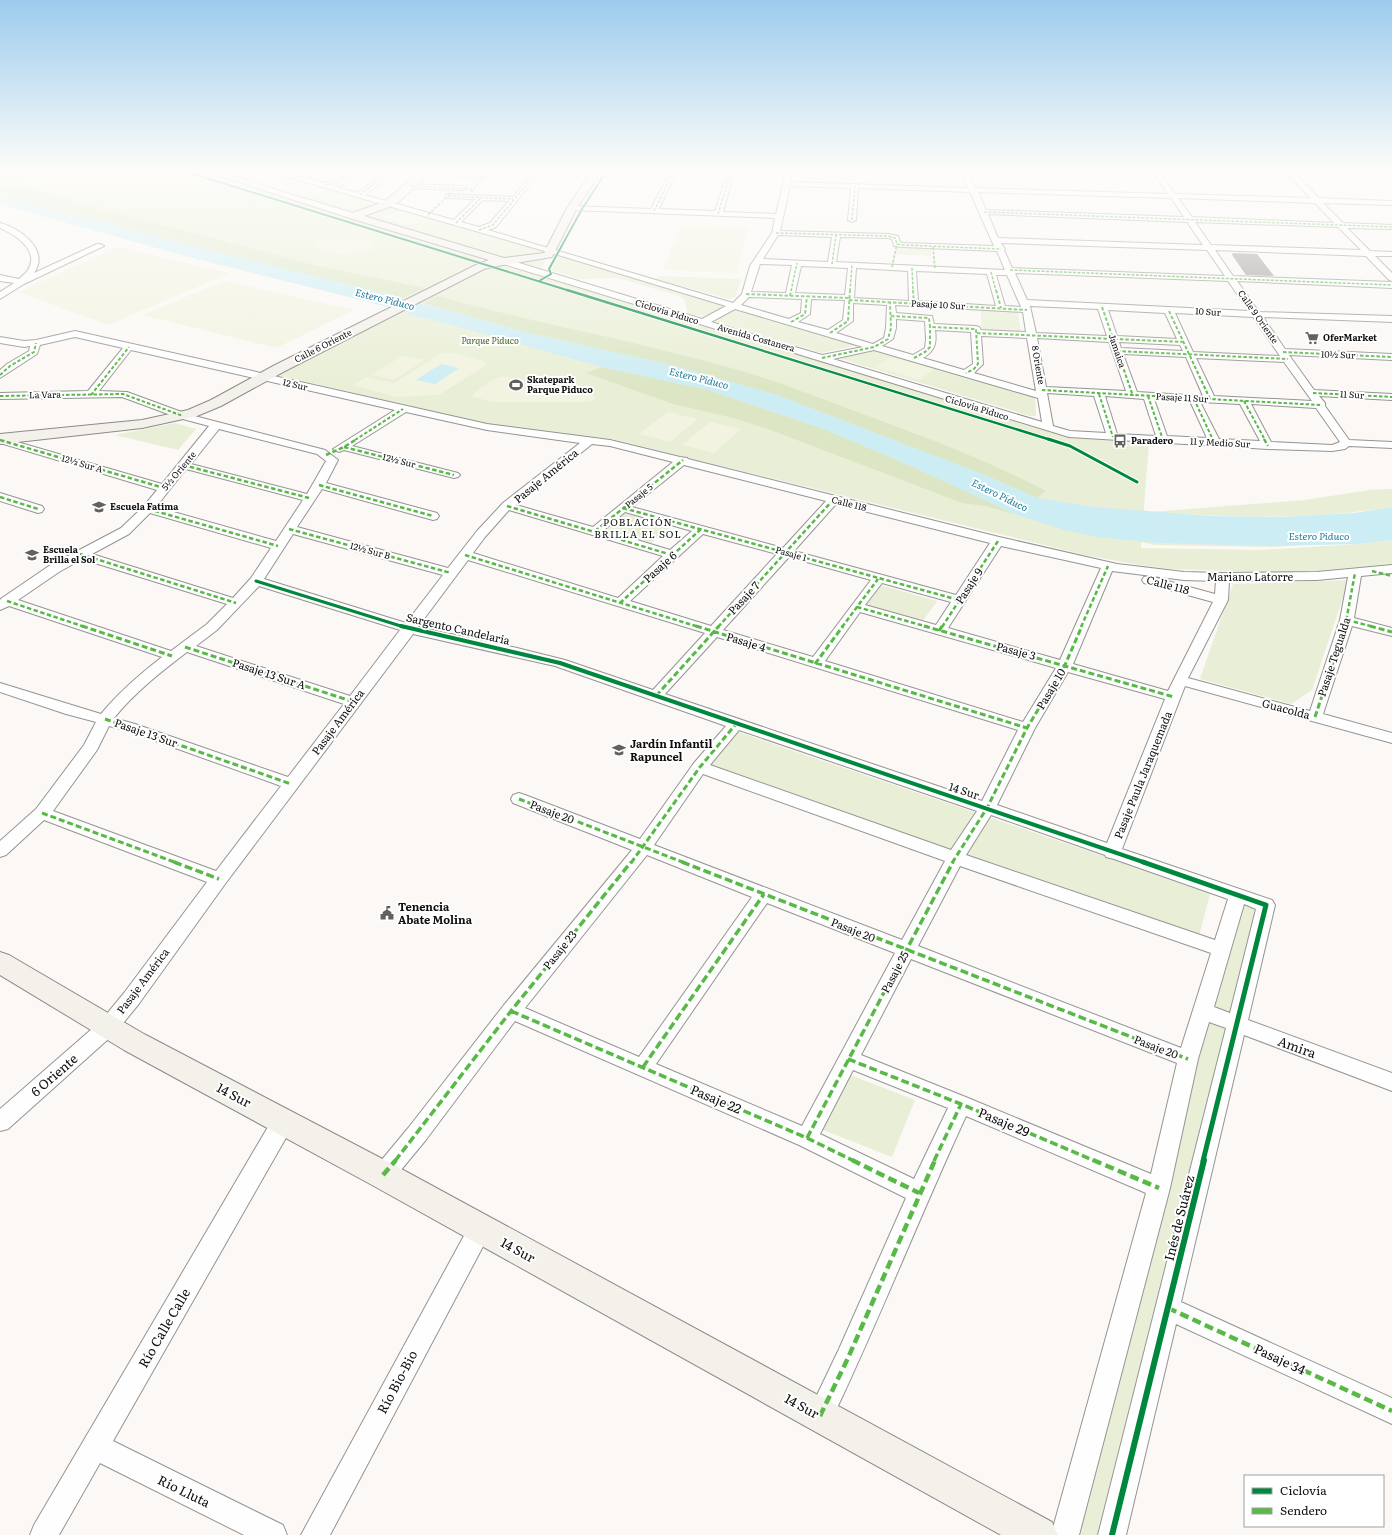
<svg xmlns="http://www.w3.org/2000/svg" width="1392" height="1535" viewBox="0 0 1392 1535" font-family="Literata,serif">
	<rect width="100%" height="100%" fill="#fbf8f5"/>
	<path fill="#e9efd6" d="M0 172H273L305 180 549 250 540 274 1060 434 1087 439 1149 442 1143 520 1381 539 1276 547 1154 545 1141 542V548L1261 550 1359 544 1392 540V564L1292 573 1171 569 1139 565 1085 555 612 439 532 431 480 422 277 375 401 310 188 257 101 230 40 215 0 202Z
		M897 247 931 248V256L896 254Z
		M559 256H560L728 304C711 313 707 320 688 313L684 299 679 296 618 278 578 279 552 271 551 270Z
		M662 276 739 279 741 280 735 297 730 299 656 279Z
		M734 310H740L858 345 822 353 716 322 715 321Z
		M981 310 1018 311 1021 334 981 332Z
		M873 349 1030 396 1035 398 1036 416H1030L835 357Z
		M175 423 196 429 178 450 115 435Z
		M1392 489V507C1312 520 1232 518 1151 512L1305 500 1370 490Z
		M620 512 671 526 651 543 600 528Z
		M1349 580 1312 690 1291 704 1200 679 1233 584Z
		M877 584 937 601 922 622 861 604Z
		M732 730 1106 857 1210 894 1199 936 944 849 705 763Z
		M1231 896 1257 904 1097 1535H1055Z
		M848 1074 915 1100 892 1157 823 1130Z"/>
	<path fill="#dce6c5" d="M0 172H19C30 190 57 197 76 202L318 266 425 288 403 298 180 243 99 220 33 206 0 193Z
		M437 296C534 323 634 340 731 368 769 378 806 393 844 407 912 432 981 457 1046 491L1037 498 987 476 777 395 671 365 525 332 424 303Z
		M602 367 709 390 821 428 909 465 1017 515 985 506 962 503 768 429 733 418 673 404 586 373Z"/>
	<path fill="#f2f3e0" d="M401 211 429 219 410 225 382 217Z
		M681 225 749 227 737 273 663 270Z
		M348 238 364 240 374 246 370 250 355 251 348 255 323 251 312 245 326 239Z
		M118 247 230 273 108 325 18 292Z
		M225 281 354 310 276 348 142 315Z
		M442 353H453L483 361 486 365 439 395 397 397 352 385 367 377 394 383Z
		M402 356 425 360 394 380 371 375Z
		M891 357 934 369 920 380 875 367Z
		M503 376 592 395 596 398 592 401 583 402H492L473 397C474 389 495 378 503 376Z
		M668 412 698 419 670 442 639 434Z
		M710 422 741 429 714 453 682 445Z"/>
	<path fill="#cdedf4" d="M0 193 33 206 99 220 180 243 403 298 389 307 178 254 20 210 0 203Z
		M425 304 525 332 671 365 777 395 987 476 1037 498 1095 507 1211 516 1280 517 1354 513 1392 507V540L1359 544 1269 546 1159 543 1096 537 1064 530 1017 515 909 465 821 428 709 390 602 367 445 323 406 314Z
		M441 364 459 368 435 384 416 380Z"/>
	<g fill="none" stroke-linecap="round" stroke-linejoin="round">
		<path fill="#cdedf4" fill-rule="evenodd" d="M350 285 472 317 475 321 472 325 465 327 343 295 340 291 343 287Z"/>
	</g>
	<path fill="#9f9c9a" d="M1232 253 1257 254 1274 276 1246 275 1232 255H1233Z"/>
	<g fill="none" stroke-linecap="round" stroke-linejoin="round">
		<g stroke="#959493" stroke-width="2">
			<path id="street" d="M208 172H218L356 214 357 216 353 218H350Z
				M273 172H283L324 183 337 181 352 172H360L342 185 333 186 358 193 383 174 378 172 487 174 488 175 485 177 392 174 365 195 454 220 475 199 449 198H446V194L513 197 533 172H540L496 227 488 230 733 303 742 294 750 266 772 233 775 218 572 210 568 208 572 206 651 209 670 172H676L659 209 715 211 728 172H734L723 212 776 214 786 172H792L790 182 968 188 962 172H968L976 188 1168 194 1153 172H1159L1175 194 1310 198 1286 172H1293L1319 198 1392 201V205L1323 203 1343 223 1392 225V229L1347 228 1370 251 1392 252V256H1375L1392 273V281L1389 280 1366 256 1215 250 1233 276 1392 282V288L1237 281 1259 312 1392 316V322L1263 317 1285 349 1392 354V360L1289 355 1314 390 1392 394V400L1319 396 1325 403V406L1349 440 1392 442V448L1349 446 1345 449 1332 451 1268 449 1069 437 500 263 499 261 500 259H506L702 319 726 306 555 254 274 173ZM790 186 851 188 848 220 852 222 856 220 858 188 970 192 994 246 903 243 900 242 898 236 888 234 780 231ZM978 192 1171 198 1184 217 986 210ZM1178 198 1315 203 1334 223 1192 217ZM483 200 509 201 490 223 479 227 461 222ZM988 214 1187 222 1203 245 998 238ZM1195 222 1338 227 1361 250 1211 245ZM778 235 832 237 828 262 763 259ZM840 237 888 238 892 239 894 246 903 247 997 251 1005 270 836 262ZM1001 243 1207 250 1225 276 1012 268 1004 250 1005 249ZM760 264 792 265 786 293 751 292ZM801 266 848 268 845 295 795 293ZM856 268 908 271 909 301 854 298ZM916 271 987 274 996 306 918 301ZM1015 273 1228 281 1249 311 1027 300ZM996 275H1007L1021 307 1005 306ZM749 297 802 299 801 313 789 319 741 305ZM811 299 845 300 843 320 828 330 798 322 810 314ZM853 303 887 305 886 328 884 338 873 344 836 333 853 321ZM895 305 1023 312 1026 332 981 330 979 327 976 326 934 324 932 316 896 313ZM1030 306 1098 309 1107 336 1036 333ZM735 309 863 347 822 355 711 322ZM1108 310 1165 313 1177 339 1117 336ZM1175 313 1253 317 1280 356 1193 352ZM896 319 925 321 926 339 925 348 913 355 882 346 893 339 896 328ZM935 330 971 332 973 364 964 370 923 358C935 351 937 343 935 330ZM981 336 1027 338 1036 391 974 373 983 364ZM1037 338 1109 342 1126 391 1046 387ZM1119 342 1180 345 1183 351 1121 348ZM874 350 1038 398 1042 422 833 359ZM1123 354 1186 357 1203 396 1137 392ZM1196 358 1284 362 1312 401 1214 396ZM1047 393 1094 396 1106 433 1070 431 1053 426ZM1105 396 1144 399 1156 436 1117 434ZM1154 399 1190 401 1207 438 1167 436ZM1200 402 1240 404 1260 441 1219 439ZM1251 404 1316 408 1340 442 1332 445 1271 442Z
				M408 184 463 186 467 188 463 190 411 188H408Z
				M0 223C20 228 50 250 34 273L97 244H100L104 246 24 284 0 299V292L14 283 0 281V275L19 279C22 276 26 273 28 270 40 250 15 235 0 228Z
				M75 331 487 424 610 440 680 457 687 458 688 459 999 537 1117 564 1184 572 1223 573 1317 572 1392 565V573L1361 576 1354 618 1392 628V636L1352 626 1323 714 1392 733V743L1185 686 1122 849 1272 900 1275 905 1248 1020 1392 1073V1091L1244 1035 1181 1302 1392 1398V1424L1176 1324 1126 1535H1098L1226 1028 1209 1022 1198 1059 1170 1188 1079 1535H1051L1146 1193 966 1116C919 1218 878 1323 829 1425L820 1429 811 1425 807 1416 839 1349 906 1198 799 1145 515 1021 425 1141 391 1182 383 1185 375 1182 372 1175 375 1168 409 1127 504 1005 632 850 513 803 511 799 513 795 519 793 525 795 640 839 694 763 726 726 555 666 413 634 225 884 138 1005 115 1033 8 1129 0 1131V1109L101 1021 124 993 207 882 44 820 6 855 0 857V841L36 809 84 745 96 722 66 714 0 692V683L101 714C119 692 140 674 162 657L9 606 0 610V600L2 598 49 566 121 528 144 506 157 490 0 443V437L162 484 209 426 179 418 122 397 0 399V393L88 391 123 348 75 337 40 345 37 354 0 378V370L7 364 29 351 30 346 24 347 0 343V337L24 341 36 340ZM131 350 395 410 333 449 339 452 344 450 454 478 458 477 460 475 458 473 352 446 406 412 487 430 580 443 503 503 477 531 448 568 297 527 322 489 433 520 437 519 439 516 437 513 326 483 338 460 325 450 187 414 127 392 99 391ZM219 429 317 454 326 461 307 494 191 464ZM592 444 610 446 673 462 593 527 516 505ZM684 465 826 501 783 548 632 507ZM186 469 303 500 276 541 156 507ZM836 504 990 543 956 595 794 551ZM509 510 663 556 618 598 473 553 485 537ZM625 512 692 531 670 550 604 530ZM150 513 271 548 251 578 233 598 92 554 129 534ZM293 534 443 575 406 623 264 579ZM703 534 777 554 711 626 630 601ZM1001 546 1101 568 1060 660 948 628ZM789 557 871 580 813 657 723 630ZM82 559 227 604 207 624 171 651 18 600 59 572ZM468 560 705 633 653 690 565 660 517 648 418 627ZM1112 571 1184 580 1216 581 1215 594 1149 576 1144 577 1142 580 1144 583 1213 602 1168 691 1073 664ZM1348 577 1340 620 1310 711 1188 678 1228 600 1229 581 1317 580ZM882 583 951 602 936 625 865 605ZM259 586 400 630 350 696 196 646 217 630ZM860 612 1056 668 1023 722 825 661ZM717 637 1018 730 982 801 665 694ZM187 652 344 704 288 777 135 724 114 718C135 692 161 672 187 652ZM1068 672 1165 699 1107 843 997 805 1035 728ZM109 726 125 730 281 786 216 871 53 811 97 750ZM739 730 977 811 951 850 710 765ZM703 774 945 861 902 940 654 845ZM991 815 1105 855 1106 857 1114 859 1228 899 1215 940 966 855ZM647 855 752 897 639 1057 525 1008ZM960 866 1211 953 1181 1048 918 946ZM767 903 895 953 802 1126 656 1064ZM1244 904 1256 909 1230 1013 1214 1007ZM911 959 1177 1063 1151 1174 968 1098 861 1055ZM853 1070 948 1108 914 1179 820 1134Z
				M0 493 42 506 44 509 42 512 38 513 0 501Z
				M283 1113 291 1115 294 1122 291 1129 113 1441 283 1525 287 1535H244L100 1463 59 1535H30L34 1525 275 1115Z
				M480 1218 488 1221 492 1229 488 1237 330 1535H301L472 1221Z"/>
		</g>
		<g stroke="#8c8b89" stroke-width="2">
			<path id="secondary" d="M420 172H431L402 199 392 206 364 216 504 258 544 253 567 208 591 172H601L577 208 552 257 497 266 484 269 285 371 221 406 197 416 142 428 0 444V434L142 420 188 410 211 400 275 365 476 265 489 260 349 218 348 216 349 214 384 202Z
				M0 952 9 955 144 1034 394 1165 1052 1522 1058 1535H1001L372 1185 124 1050 0 975Z"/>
		</g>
		<use href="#street" fill="#fefefe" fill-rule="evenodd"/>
		<use href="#secondary" fill="#f4f1eb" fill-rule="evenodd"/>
		<path stroke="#58b947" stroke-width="1.5" stroke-dasharray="3 1.5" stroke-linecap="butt" d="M381 172 425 173
			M307 180 318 172
			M326 185 339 183 357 172
			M411 186 473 189
			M471 192 488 172
			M360 195 381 178 391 173
			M449 196 513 199
			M654 211 673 172
			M984 212 1392 227
			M718 214 731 172
			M428 215 451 193
			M852 220 855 186
			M456 223 482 197
			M479 230 493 225 537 172
			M776 233 888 236 895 238 897 244 903 245 1001 249
			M933 247 935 269
			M832 264 836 235
			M892 267 897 244
			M912 268 913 291
			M1010 270 1392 285
			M991 272 996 291
			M791 291 797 263
			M850 291 852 265"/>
		<path stroke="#58b947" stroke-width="2" stroke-dasharray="3.5 2" stroke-linecap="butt" d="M913 290 914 304
			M996 290 1001 308
			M746 294 849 298
			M790 296 791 290
			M849 300 1027 310
			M1102 307 1133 396
			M1169 311 1210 399
			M891 316 929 318 930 327 976 329 978 364 974 369 966 373
			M791 322 805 314 807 296
			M830 333 848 321 850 290
			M977 333 1184 342
			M1117 351 1288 359
			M1283 352 1392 357
			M822 358 874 347 888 339 891 328 890 303
			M914 358 925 352 930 347V327
			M0 375 10 366 34 352 36 343
			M1042 390 1321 405
			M1313 393 1392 397
			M1099 394 1113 437
			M91 395 129 347
			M0 396 123 394 183 416
			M1148 396 1163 440
			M1194 399 1213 440
			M1244 401 1265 440
			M355 440 403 409"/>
		<path stroke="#58b947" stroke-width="2.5" stroke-dasharray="4.5 2.5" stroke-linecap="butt" d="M1213 439 1215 443
			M1264 439 1268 446
			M0 440 164 488
			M344 447 454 475
			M326 455 344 447 357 439
			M183 465 309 498
			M319 485 433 516
			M0 497 38 509
			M507 506 672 555
			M623 508 959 600
			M148 509 278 546
			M289 529 451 573
			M595 531 683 460
			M80 554 236 603
			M465 555 699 627
			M1372 571 1392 576
			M7 601 85 627
			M620 603 700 530
			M857 607 928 627
			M1347 620 1374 627
			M718 627 833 500
			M842 627 878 579
			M942 627 998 541
			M1081 627 1108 566
			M1345 627 1355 573"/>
		<path stroke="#58b947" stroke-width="3" stroke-dasharray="6 3" stroke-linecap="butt" d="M82 626 172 656
			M696 626 1027 728
			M924 626 1174 697
			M1370 626 1392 632
			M939 631 942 626
			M185 647 354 702
			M815 664 843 626
			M656 696 719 626
			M1315 717 1345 626
			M105 719 291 784
			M519 799 685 863
			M42 813 177 863
			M631 863 700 767 736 724
			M952 863 987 808 1027 728 1065 665 1082 626"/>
		<path stroke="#58b947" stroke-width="3.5" stroke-dasharray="8 3.5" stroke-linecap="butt" d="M174 862 219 879
			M682 862 1188 1059
			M511 1011 807 1138 854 1161
			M848 1059 961 1104 1095 1161
			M643 1067 764 894
			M807 1138 953 862
			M395 1161 511 1011 631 862
			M934 1161 961 1104"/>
		<path stroke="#58b947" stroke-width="4.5" stroke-dasharray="9 4.5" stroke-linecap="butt" d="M852 1160 919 1193
			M1093 1160 1159 1188
			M383 1175 396 1160
			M1168 1308 1392 1411
			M820 1416 848 1358 935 1160"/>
		<g stroke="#fff" stroke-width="3">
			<path id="cycleway-far5" d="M187 172 570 291
				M539 281 551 274 549 269 582 209 606 172"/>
		</g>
		<g stroke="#fff" stroke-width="4">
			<path id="cycleway-far4" d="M567 290 1051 440"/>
		</g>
		<g stroke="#fff" stroke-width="5">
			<path id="cycleway-far3" d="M1048 439 1070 446 1137 482
				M256 581 404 627"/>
		</g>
		<g stroke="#fff" stroke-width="6">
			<path id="cycleway-far2" d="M401 626 560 663 1146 863"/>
		</g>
		<g stroke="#fff" stroke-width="8">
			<path id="cycleway-far1" d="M1143 862 1266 905 1203 1161"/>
		</g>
		<g stroke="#fff" stroke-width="8">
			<path id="cycleway" d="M1112 1535 1204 1160"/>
		</g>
		<use href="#cycleway-far5" stroke="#00873e" stroke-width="2"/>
		<use href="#cycleway-far4" stroke="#00873e" stroke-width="2.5"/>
		<use href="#cycleway-far3" stroke="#00873e" stroke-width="3"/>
		<use href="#cycleway-far2" stroke="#00873e" stroke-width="4"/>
		<use href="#cycleway-far1" stroke="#00873e" stroke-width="5"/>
		<use href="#cycleway" stroke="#00873e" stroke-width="6"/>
	</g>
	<linearGradient id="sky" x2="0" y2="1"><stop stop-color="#9dcbed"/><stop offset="0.44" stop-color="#fdfcfa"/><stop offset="1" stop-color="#fdfcfa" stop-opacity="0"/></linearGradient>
	<rect width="1392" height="387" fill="url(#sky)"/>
	<defs>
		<g id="supermarket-bare" transform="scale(1.08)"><path d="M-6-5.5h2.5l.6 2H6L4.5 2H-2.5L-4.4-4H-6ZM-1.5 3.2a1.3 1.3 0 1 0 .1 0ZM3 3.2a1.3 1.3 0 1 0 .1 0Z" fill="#626160" stroke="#fff" stroke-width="2.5" paint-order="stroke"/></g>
		<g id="stadium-bare" transform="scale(1.08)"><path d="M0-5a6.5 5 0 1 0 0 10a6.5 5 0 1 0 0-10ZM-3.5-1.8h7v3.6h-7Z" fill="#626160" stroke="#fff" stroke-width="2.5" paint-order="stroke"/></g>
		<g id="bus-bare" transform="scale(1.08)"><path d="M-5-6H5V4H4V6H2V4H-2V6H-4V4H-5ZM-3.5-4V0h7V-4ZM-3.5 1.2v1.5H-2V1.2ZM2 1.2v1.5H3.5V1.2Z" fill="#626160" stroke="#fff" stroke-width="2.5" paint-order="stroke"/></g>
		<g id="school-bare" transform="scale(1.08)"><path d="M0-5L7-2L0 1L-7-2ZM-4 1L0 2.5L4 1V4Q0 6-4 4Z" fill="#626160" stroke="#fff" stroke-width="2.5" paint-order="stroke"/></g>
		<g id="civic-bare" transform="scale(1.08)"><path d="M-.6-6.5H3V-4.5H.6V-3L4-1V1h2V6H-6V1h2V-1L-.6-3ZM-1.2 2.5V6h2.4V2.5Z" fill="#626160" stroke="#fff" stroke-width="2.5" paint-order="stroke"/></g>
	</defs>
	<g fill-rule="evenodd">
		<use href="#supermarket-bare" x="1312" y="338"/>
		<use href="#stadium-bare" x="516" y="385"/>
		<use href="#bus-bare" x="1120" y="441"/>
		<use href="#school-bare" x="99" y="507"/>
		<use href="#school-bare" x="32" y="555"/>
		<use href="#school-bare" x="619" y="750"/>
		<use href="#civic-bare" x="387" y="913"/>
	</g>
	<g text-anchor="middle" stroke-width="4" stroke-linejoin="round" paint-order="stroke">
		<g font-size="9" fill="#0f0f0f" stroke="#fff">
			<text transform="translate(938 305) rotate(3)" y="3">Pasaje 10 Sur</text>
			<text transform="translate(667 312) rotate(17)" y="3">Ciclovia Piduco</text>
			<text transform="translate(1208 312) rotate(3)" y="3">10 Sur</text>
			<text transform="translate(1258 317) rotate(55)" y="3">Calle 9 Oriente</text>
			<text transform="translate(756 338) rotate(16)" y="3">Avenida Costanera</text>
			<text transform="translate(323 346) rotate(-27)" y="3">Calle 6 Oriente</text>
			<text transform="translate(1117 351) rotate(71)" y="3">Jamaica</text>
			<text transform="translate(1338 355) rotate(2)" y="3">10½ Sur</text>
			<text transform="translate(1038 365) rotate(80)" y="3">8 Oriente</text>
			<text transform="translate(295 385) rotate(13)" y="3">12 Sur</text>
			<text transform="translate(45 395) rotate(-1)" y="3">La Vara</text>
			<text transform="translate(1352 395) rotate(3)" y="3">11 Sur</text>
			<text transform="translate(1182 398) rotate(3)" y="3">Pasaje 11 Sur</text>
			<text transform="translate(977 408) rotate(17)" y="3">Ciclovia Piduco</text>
			<text transform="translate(1220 443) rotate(3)" y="3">11 y Medio Sur</text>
			<text transform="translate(399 461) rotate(14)" y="3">12½ Sur</text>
			<text transform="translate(82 464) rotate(16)" y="3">12½ Sur A</text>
			<text transform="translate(179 471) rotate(-50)" y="3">5½ Oriente</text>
			<text transform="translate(639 496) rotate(-39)" y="3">Pasaje 5</text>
			<text transform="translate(849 504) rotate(14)" y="3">Calle 118</text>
			<text transform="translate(370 551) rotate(15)" y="3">12½ Sur B</text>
			<text transform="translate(791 554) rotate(16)" y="3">Pasaje 1</text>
		</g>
		<g font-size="9" font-weight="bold" fill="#0f0f0f" stroke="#fff" text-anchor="start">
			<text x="1323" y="341">OferMarket</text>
			<text x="527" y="383">Skatepark<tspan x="527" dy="10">Parque Piduco</tspan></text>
			<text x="1131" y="444">Paradero</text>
			<text x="110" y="510">Escuela Fatima</text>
			<text x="43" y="553">Escuela<tspan x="43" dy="10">Brilla el Sol</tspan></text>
		</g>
		<g font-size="9" font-style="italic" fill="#3c6422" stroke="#fff">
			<text x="490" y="344">Parque Piduco</text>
		</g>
		<g font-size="10" font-style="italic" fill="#1e7c9b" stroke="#fff">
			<text transform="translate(385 299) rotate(14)" y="4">Estero Piduco</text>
			<text transform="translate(699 378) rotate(14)" y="4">Estero Piduco</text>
			<text transform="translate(1000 495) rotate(26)" y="4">Estero Piduco</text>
			<text x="1319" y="540">Estero Piduco</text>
		</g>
		<g font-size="10" letter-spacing="1" fill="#0f0f0f" stroke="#fff">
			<text x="638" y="526">POBLACIÓN<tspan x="638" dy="12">BRILLA EL SOL</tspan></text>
		</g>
		<g font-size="11" fill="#0f0f0f" stroke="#fff">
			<text transform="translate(546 476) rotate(-39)" y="4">Pasaje América</text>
			<text transform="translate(660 567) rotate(-42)" y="4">Pasaje 6</text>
			<text x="1250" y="581">Mariano Latorre</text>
			<text transform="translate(1168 585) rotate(15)" y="4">Calle 118</text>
			<text transform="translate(969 586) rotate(-57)" y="4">Pasaje 9</text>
			<text transform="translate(744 598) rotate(-47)" y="4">Pasaje 7</text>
			<text transform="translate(458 629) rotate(13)" y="4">Sargento Candelaria</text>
			<text transform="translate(746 642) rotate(17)" y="4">Pasaje 4</text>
			<text transform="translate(1016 651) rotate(15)" y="4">Pasaje 3</text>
			<text transform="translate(1334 657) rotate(-72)" y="4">Pasaje Tegualda</text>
			<text transform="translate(269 674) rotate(18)" y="4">Pasaje 13 Sur A</text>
			<text transform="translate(1051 689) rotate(-59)" y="4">Pasaje 10</text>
			<text transform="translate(1286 709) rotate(15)" y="4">Guacolda</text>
			<text transform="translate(338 722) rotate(-53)" y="4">Pasaje América</text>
			<text transform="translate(146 733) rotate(19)" y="4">Pasaje 13 Sur</text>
			<text transform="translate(1143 775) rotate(-68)" y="4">Pasaje Paula Jaraquemada</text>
			<text transform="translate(964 791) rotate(18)" y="4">14 Sur</text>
			<text transform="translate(552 812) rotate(21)" y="4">Pasaje 20</text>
			<text transform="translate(853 930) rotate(22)" y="4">Pasaje 20</text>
			<text transform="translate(560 950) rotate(-51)" y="4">Pasaje 23</text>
			<text transform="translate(895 972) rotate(-62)" y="4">Pasaje 25</text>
			<text transform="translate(143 981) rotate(-53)" y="4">Pasaje América</text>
			<text transform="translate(1156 1047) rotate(21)" y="4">Pasaje 20</text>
		</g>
		<g font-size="11" font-weight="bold" fill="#0f0f0f" stroke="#fff" text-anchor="start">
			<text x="630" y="748">Jardín Infantil<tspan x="630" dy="13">Rapuncel</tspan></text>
			<text x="398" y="911">Tenencia<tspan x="398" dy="13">Abate Molina</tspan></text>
		</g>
		<g font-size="13" fill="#0f0f0f" stroke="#fff">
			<text transform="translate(1297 1047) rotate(20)" y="5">Amira</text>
			<text transform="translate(54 1075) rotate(-41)" y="5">6 Oriente</text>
			<text transform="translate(234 1095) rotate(28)" y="5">14 Sur</text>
			<text transform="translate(716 1099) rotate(23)" y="5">Pasaje 22</text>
			<text transform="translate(1004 1122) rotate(23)" y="5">Pasaje 29</text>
			<text transform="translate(1179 1218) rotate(-76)" y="5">Inés de Suárez</text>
			<text transform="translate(518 1250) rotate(29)" y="5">14 Sur</text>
			<text transform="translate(164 1328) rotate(-60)" y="5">Río Calle Calle</text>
			<text transform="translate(1280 1359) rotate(25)" y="5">Pasaje 34</text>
			<text transform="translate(397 1382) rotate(-62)" y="5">Río Bio-Bio</text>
			<text transform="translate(802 1406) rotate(29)" y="5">14 Sur</text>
			<text transform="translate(184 1491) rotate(26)" y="5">Río Lluta</text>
		</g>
	</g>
	<rect x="1244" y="1475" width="140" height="52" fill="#ffffff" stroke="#9f9f9f"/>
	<rect x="1252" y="1488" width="20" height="6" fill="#00873e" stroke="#9f9f9f"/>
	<text x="1280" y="1495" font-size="12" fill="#0f0f0f">Ciclovía</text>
	<rect x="1252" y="1508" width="20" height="6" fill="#58b947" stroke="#9f9f9f"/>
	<text x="1280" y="1515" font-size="12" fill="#0f0f0f">Sendero</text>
</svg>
